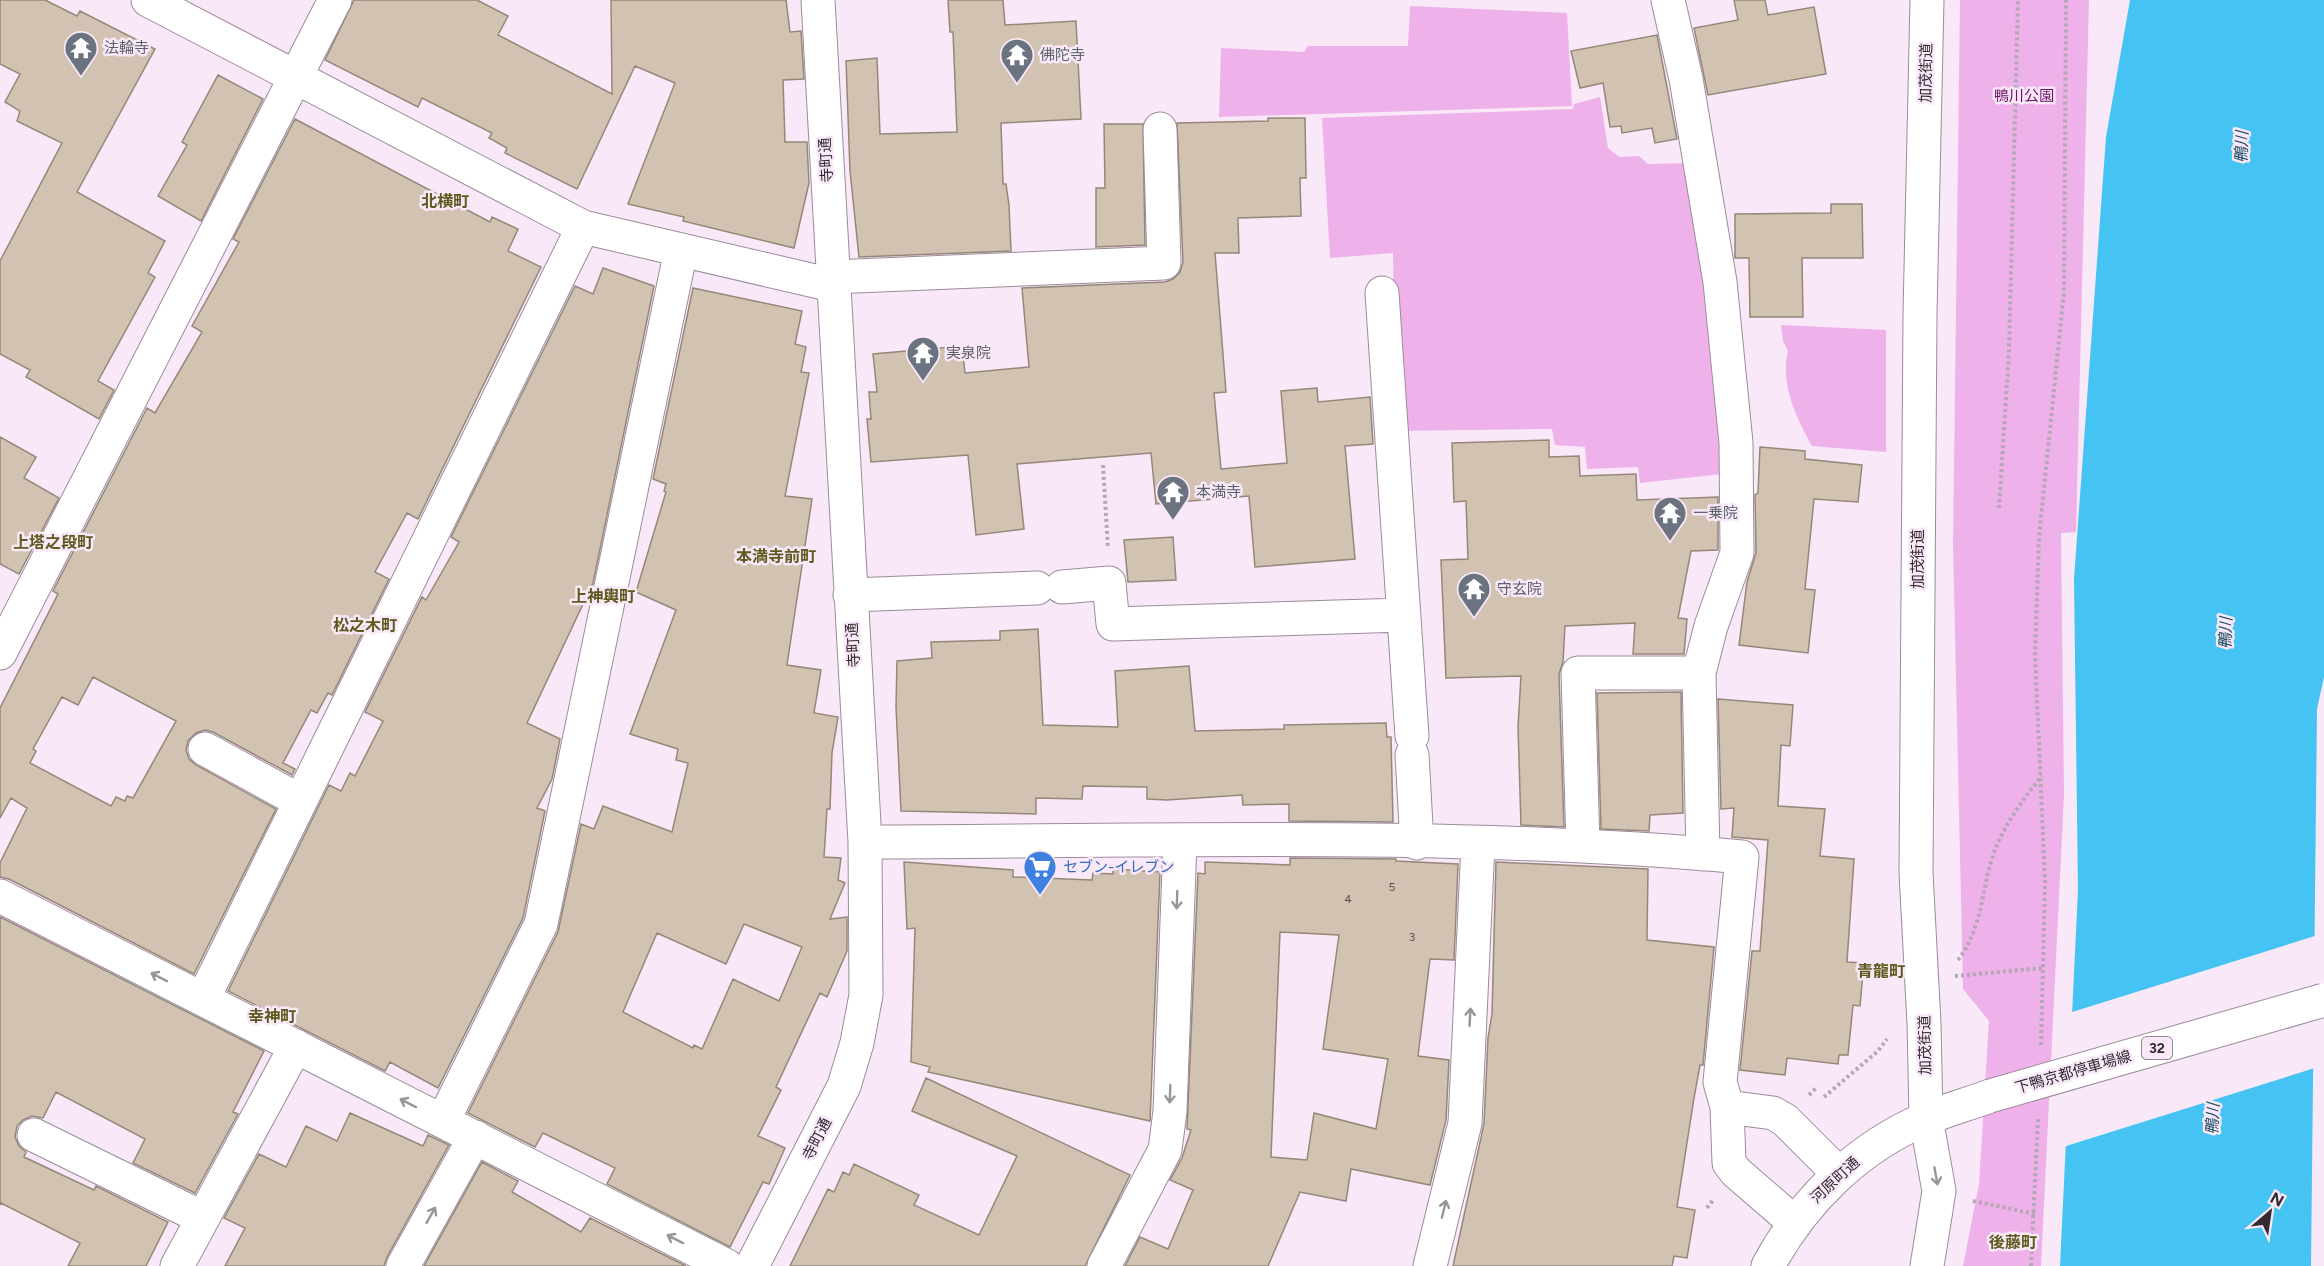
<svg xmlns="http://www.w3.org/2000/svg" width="2324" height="1266" viewBox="0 0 2324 1266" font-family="Figtree,'Noto Sans JP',sans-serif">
	<rect width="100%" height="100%" fill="#f9e8f8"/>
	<path fill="#eeb1ea" d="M1960 0H2089L2076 532 2061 533 2064 795 2041 1266H1963L1979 1184 1989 1021 1963 989 1953 544Z
		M1410 6 1567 13 1572 106 1219 117 1221 48 1304 52 1308 46H1408Z
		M1600 97 1608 148 1619 157 1639 156 1648 164 1690 163 1708 271 1722 474 1640 483 1638 467 1587 469 1585 447 1555 445 1552 429 1396 431 1393 253 1330 258 1322 118 1573 109 1574 104Z
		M1781 325 1886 330V452L1812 446C1796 417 1780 384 1788 351L1783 341Z"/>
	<path fill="#45c3f3" d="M2130 0H2324V677L2317 709 2311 1266H2060L2078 890 2074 579 2106 137Z"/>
	<path fill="#f9e8f8" d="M2318 935V1067L2063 1147 2069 1013Z"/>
	<path fill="#d1c2b2" stroke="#958878" stroke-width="1.5" fill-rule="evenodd" d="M0 0H45L77 16 80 11 155 49 77 192 165 241 148 273 155 277 98 381 114 390 99 419 26 377 30 370 0 354V261L62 143 17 121 20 111 5 102 20 74 0 64Z
		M354 0H477L508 16 498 35 612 94 611 0H786L790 32 801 31 804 79 783 80 785 142H807L809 183 794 248 683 221 684 217 628 204 675 83 635 66 577 189 505 153 507 148 489 138 492 133 422 98 418 107 325 60Z
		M948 0H1003L1005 25 1076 21 1081 119 1001 123 1003 184H1006L1009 205 1011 251 859 257 850 171 846 61 877 58 880 134 957 132 953 32H950Z
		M1734 0H1765L1768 15 1814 7 1826 74 1708 95 1694 28 1738 20Z
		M1657 35 1677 139 1655 143 1652 128 1622 133 1621 126 1610 127 1603 83 1580 88 1571 51Z
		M218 75 263 99 201 221 158 196 187 145 182 142Z
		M1268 118H1305L1306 178H1300L1301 216 1238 218 1239 253H1215L1226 392 1214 393 1221 469 1287 463 1281 391 1317 388 1318 402 1370 397 1373 444 1345 446 1355 559 1255 567 1249 496 1156 504 1151 453 1017 464 1024 529 976 535 968 455 871 462 867 419H871L869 392H877L873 354 962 346 965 373 1029 367 1022 288 1165 282 1173 279 1180 272 1183 262 1177 123 1268 121Z
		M295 119 490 222 492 217 518 229 508 251 541 267 418 519 407 513 375 572 389 579 332 695 328 693 317 713 311 710 283 763 295 769 292 775 213 732 205 730 196 733 188 741 186 750 189 759 196 765 276 809 194 974 9 879 0 877V863L27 808 11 798 0 818V708L58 594 53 591 147 408 155 413 202 332 192 326 239 242 233 239ZM93 677 176 721 133 798 127 796 125 801 116 797 111 806 30 763 36 751 33 749 62 697 78 705Z
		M1104 124H1143L1145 245 1096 247V188H1105Z
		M1831 204H1862L1863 258H1802L1803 317H1750L1749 258H1735V214L1831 213Z
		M603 268 654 286 593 583 527 723 560 739 552 779 537 808 545 811 523 918 438 1088 390 1062 385 1071 228 991 329 785 341 791 350 773 355 776 383 721 365 712 422 597 426 600 459 542 451 537 575 286 593 294Z
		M693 288 802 311 795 344 806 347 801 372 809 373 785 496 812 499 787 665 821 670 814 713 838 717 832 753 830 809H827L824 857 841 858 838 880 845 883 830 919 847 917V951L827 997 820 993 776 1087 781 1090 758 1136 785 1148 769 1184 763 1182 730 1247 607 1184 615 1168 543 1133 535 1147 468 1113 558 932 581 824 594 829 603 806 672 832 688 763 676 760 678 749 630 734 676 610 636 592 666 492 664 491 666 484 653 479ZM744 924 802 947 779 1001 733 979 702 1049 694 1045 693 1048 623 1012 657 933 726 964Z
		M0 437 36 457 24 478 59 498 19 574 0 564Z
		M1549 440V457L1579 456 1580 476 1636 474 1637 500 1718 497V550L1691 551 1678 618 1687 619 1684 654H1633L1635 623 1565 626 1563 662 1559 674 1564 827 1521 825 1518 727 1521 676 1446 678 1441 560 1468 559 1466 501 1454 502 1452 443Z
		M1760 447 1805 451V459L1862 465 1858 502 1814 499 1805 589 1815 590 1808 653 1739 645 1747 582 1756 553 1755 495 1758 493Z
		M1173 537 1176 580 1128 582 1124 540Z
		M1038 629 1043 725 1118 727 1115 671 1189 666 1195 731 1284 729V725L1386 723 1387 737H1391L1393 822 1289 821V804L1243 805 1242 795 1167 800 1147 799V787L1083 786 1082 799 1036 798V814L901 811 896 707 897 661 932 658 931 642 1000 640V631Z
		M1681 692 1683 813 1650 815 1649 831 1601 829 1597 693Z
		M1718 699 1793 705 1790 746 1781 745 1778 806 1825 809 1820 856 1854 859 1847 962 1864 963 1860 1006 1853 1005 1848 1055H1839L1838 1064 1787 1058 1785 1075 1740 1070 1752 951H1760L1768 840 1732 837 1734 808 1721 809Z
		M1290 858 1396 859V861L1458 864 1454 960 1430 959 1418 1056 1449 1060 1446 1120 1430 1185 1351 1169 1346 1201 1300 1192 1268 1266H1125L1140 1237 1168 1249 1193 1190 1170 1180 1182 1158 1191 1130 1187 1129 1198 873 1205 874V862L1290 865ZM1280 932 1339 935 1323 1049 1388 1059 1376 1129 1314 1113 1307 1160 1271 1157Z
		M904 862 1013 870V877L1092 880 1093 873 1113 874V869L1160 872 1150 1121 928 1072 930 1067 911 1062 915 928 907 929Z
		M1496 862 1648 869 1647 940 1714 947 1703 1065H1700L1694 1098 1677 1207 1695 1210 1687 1258 1674 1256 1672 1266H1453L1484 1124 1488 1038 1492 1014Z
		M0 917 264 1051 233 1112 238 1114 195 1193 133 1163 145 1139 56 1092 43 1118 32 1116 23 1120 17 1126 15 1137 19 1146 26 1152 24 1157 94 1190 96 1186 168 1222 146 1266H68L80 1243 1 1203 0 1205Z
		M926 1078 1130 1175 1085 1266H790L828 1189 834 1192 843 1172 849 1175 854 1164 919 1195 914 1205 979 1235 1017 1156 912 1111Z
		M350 1113 423 1146 428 1135 449 1145 387 1257 384 1266H225L245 1228 224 1218 259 1154 286 1167 306 1126 337 1141Z
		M482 1162 518 1181 512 1192 581 1232 590 1218 686 1266H424Z"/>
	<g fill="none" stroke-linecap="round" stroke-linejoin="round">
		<g stroke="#9c8c9b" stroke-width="35">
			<path id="minor" d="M148 0 583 227 832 285
				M1668 0 1686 79 1720 282 1736 443 1737 553 1711 626 1699 673 1703 854
				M832 277 1164 263 1160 129
				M1382 293 1412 736
				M1062 587 1109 583 1113 624 1403 615
				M850 595 1037 588
				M0 653 335 0
				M205 749 300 801
				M1412 755 1417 843
				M865 842C1155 841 1453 831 1742 857L1720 1082 1727 1107 1729 1163 1736 1172 1795 1223
				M1583 846 1578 673H1699
				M0 896 727 1266
				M203 999 583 227
				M1727 1107 1773 1113 1785 1120 1838 1173
				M443 1121 541 924 681 250
				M34 1135 203 1218
				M177 1266 296 1046
				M403 1266 475 1137
				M752 1266 844 1086 857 1043 866 995 865 842 818 0
				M1104 1266 1165 1150 1170 1111 1180 841
				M1430 1266 1465 1123 1478 844
				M1927 1266 1939 1191 1926 1118 1924 1023 1916 873 1920 314 1927 0"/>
		</g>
		<g stroke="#9c8c9b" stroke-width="35">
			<path id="major" d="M1768 1266C1803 1201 1857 1148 1925 1119 1946 1110 1969 1104 1990 1096"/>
		</g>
		<path stroke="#b5a7b4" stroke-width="4" stroke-dasharray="3 3" stroke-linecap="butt" d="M1103 465 1108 549
			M1999 508 2009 351 2018 0
			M1958 960C1984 927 1981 885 1996 847 2006 823 2025 796 2042 776
			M1955 976 2043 968
			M2041 1045 2045 882 2035 655 2039 538 2064 291 2066 0
			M1809 1095 1817 1087
			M1824 1097 1878 1051 1887 1039
			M1973 1201 2035 1214
			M1707 1208 1713 1200
			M2031 1266 2038 1118"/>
		<use href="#minor" stroke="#fff" stroke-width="33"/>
		<use href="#major" stroke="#fff" stroke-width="33"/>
		<g stroke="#9c8c9b" stroke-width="35" stroke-linecap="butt">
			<path id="major-bridge" d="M1990 1096 2324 1000"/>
		</g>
		<use href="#major-bridge" stroke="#fff" stroke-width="33"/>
	</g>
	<defs><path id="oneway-shaft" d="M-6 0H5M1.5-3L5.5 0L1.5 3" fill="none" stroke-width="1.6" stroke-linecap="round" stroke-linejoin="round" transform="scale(1.5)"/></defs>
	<g stroke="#989598">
		<use href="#oneway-shaft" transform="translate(1177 900) rotate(92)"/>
		<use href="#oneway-shaft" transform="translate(159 977) rotate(-153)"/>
		<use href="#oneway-shaft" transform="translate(1470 1017) rotate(-87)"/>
		<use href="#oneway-shaft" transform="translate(1170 1094) rotate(92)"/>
		<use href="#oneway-shaft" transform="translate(408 1103) rotate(-153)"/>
		<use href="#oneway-shaft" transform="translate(1936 1176) rotate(80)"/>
		<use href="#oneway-shaft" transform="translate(1444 1209) rotate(-76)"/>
		<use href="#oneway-shaft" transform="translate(431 1215) rotate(-60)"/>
		<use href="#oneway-shaft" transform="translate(675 1239) rotate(-153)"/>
	</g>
	<defs>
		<g id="temple-pin" transform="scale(1.725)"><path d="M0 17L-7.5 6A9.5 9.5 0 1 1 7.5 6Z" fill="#6b7280" stroke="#f9e8f8"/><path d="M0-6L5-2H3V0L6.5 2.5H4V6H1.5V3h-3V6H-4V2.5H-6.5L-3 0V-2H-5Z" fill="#fff"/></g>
		<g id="supermarket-pin" transform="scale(1.725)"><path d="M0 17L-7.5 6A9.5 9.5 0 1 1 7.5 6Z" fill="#3f7fe0" stroke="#f9e8f8"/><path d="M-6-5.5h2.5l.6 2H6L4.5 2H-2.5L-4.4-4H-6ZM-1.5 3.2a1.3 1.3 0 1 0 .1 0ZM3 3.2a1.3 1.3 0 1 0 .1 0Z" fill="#fff"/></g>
	</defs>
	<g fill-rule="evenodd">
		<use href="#temple-pin" x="81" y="48"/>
		<use href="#temple-pin" x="1017" y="55"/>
		<use href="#temple-pin" x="923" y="353"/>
		<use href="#temple-pin" x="1173" y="492"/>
		<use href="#temple-pin" x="1670" y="513"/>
		<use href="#temple-pin" x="1474" y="589"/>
		<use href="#supermarket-pin" x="1040" y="867"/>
	</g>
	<g text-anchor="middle" stroke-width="5" stroke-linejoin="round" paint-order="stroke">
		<g font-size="12" fill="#5a5151">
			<text x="1392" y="891">5</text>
			<text x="1348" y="903">4</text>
			<text x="1412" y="941">3</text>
		</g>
		<rect fill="#f9e8f8" stroke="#6e646d" stroke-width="1.5" x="2142" y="1037" width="30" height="22" rx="4.5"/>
		<g font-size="14" font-weight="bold" fill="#322b31">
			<text x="2157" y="1053">32</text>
		</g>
		<g font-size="15" fill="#5b616d" stroke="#f9e8f8" text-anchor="start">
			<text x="104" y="53">法輪寺</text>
			<text x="1040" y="60">佛陀寺</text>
			<text x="946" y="358">実泉院</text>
			<text x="1196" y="497">本満寺</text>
			<text x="1693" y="518">一乗院</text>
			<text x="1497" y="594">守玄院</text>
		</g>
		<g font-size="15" fill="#322b31" stroke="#f9e8f8">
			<text transform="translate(1926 73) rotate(-89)" y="5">加茂街道</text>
			<text transform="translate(826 160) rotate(-93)" y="5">寺町通</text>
			<text transform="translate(1918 559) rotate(-90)" y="5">加茂街道</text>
			<text transform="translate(853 645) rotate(-93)" y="5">寺町通</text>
			<text transform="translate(1925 1045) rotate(-91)" y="5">加茂街道</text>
			<text transform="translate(2073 1072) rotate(-16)" y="5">下鴨京都停車場線</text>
			<text transform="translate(817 1139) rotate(-63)" y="5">寺町通</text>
			<text transform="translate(1835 1180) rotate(-43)" y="5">河原町通</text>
		</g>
		<g font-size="15" fill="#6b116a" stroke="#f9e8f8">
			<text x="2024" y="101">鴨川公園</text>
		</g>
		<g font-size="15" fill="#366cbe" stroke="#f9e8f8" text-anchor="start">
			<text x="1063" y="872">セブン-イレブン</text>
		</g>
		<g font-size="16" font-style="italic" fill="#1c4f63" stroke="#f9e8f8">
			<text transform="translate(2241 147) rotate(-88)" y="6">鴨川</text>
			<text transform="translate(2225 633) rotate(-88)" y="6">鴨川</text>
			<text transform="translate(2212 1119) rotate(-87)" y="6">鴨川</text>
		</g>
		<g font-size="16" font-weight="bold" fill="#5e591d" stroke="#f9e8f8">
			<text x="445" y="207">北横町</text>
			<text x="53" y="548">上塔之段町</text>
			<text x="776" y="562">本満寺前町</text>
			<text x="603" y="602">上神輿町</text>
			<text x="365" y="631">松之木町</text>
			<text x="1881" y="977">青龍町</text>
			<text x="272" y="1022">幸神町</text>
			<text x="2013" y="1248">後藤町</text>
		</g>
	</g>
	<g transform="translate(2270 1212) rotate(29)" stroke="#f9e8f8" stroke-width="4.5" paint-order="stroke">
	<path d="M0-4.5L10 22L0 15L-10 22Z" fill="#322b31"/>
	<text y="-9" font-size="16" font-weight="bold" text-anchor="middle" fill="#322b31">N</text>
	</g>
</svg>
